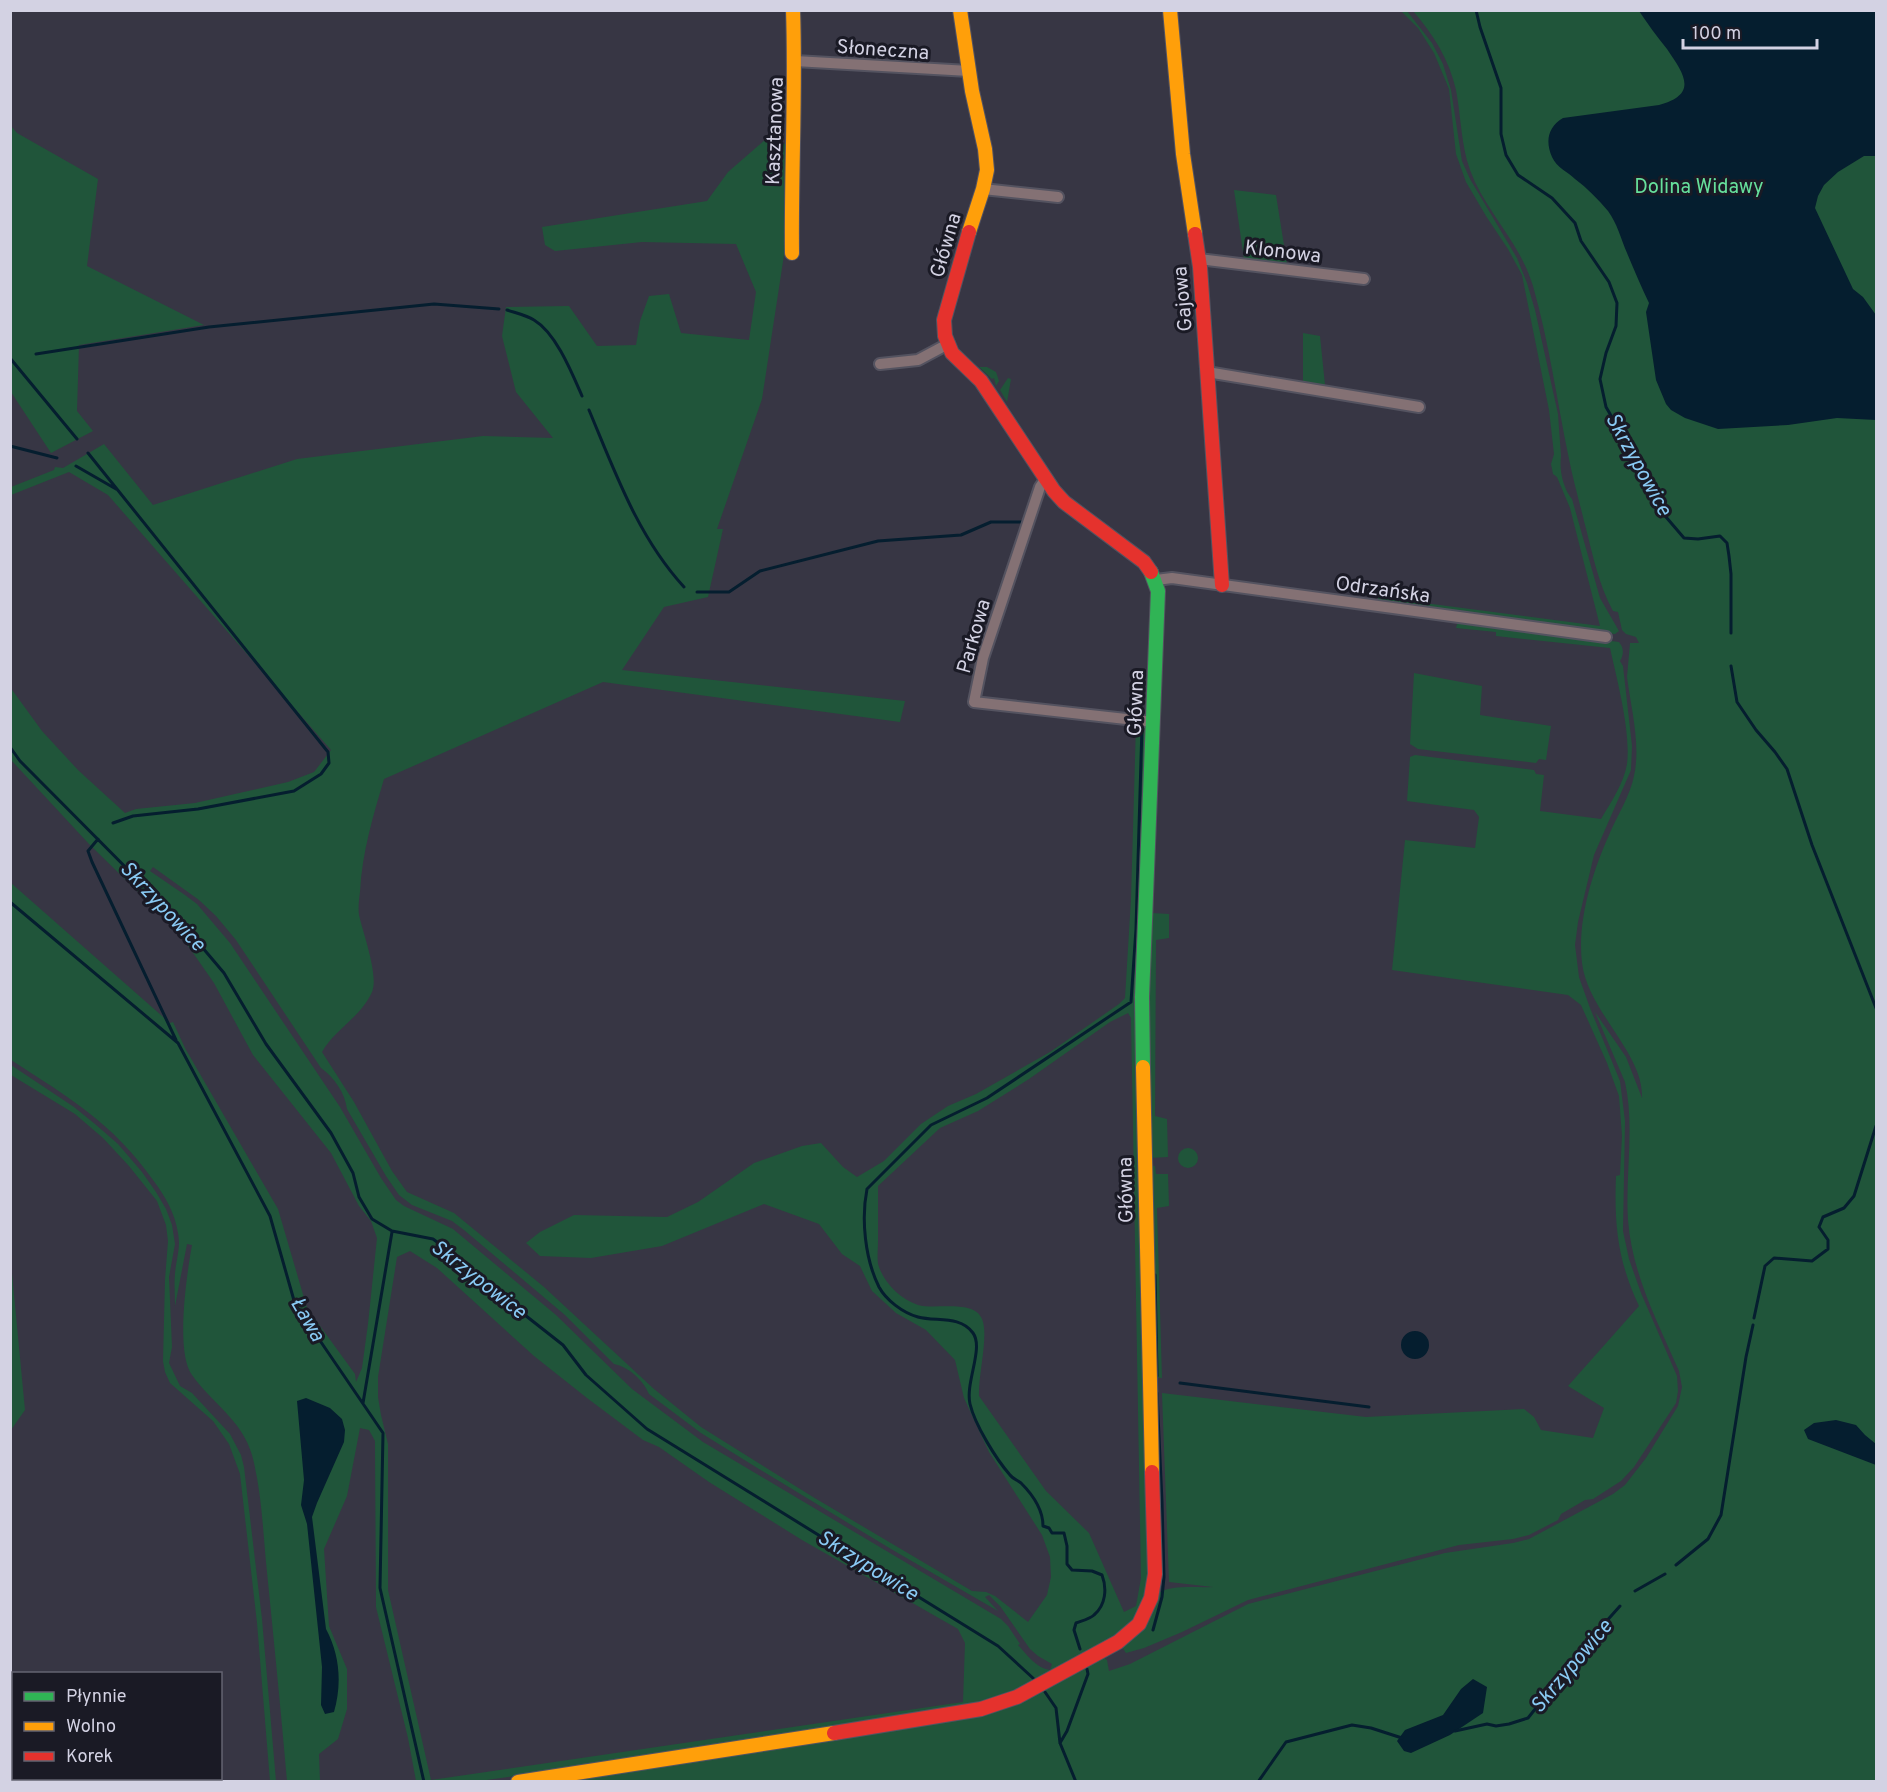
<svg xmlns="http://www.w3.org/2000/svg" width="1887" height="1792" viewBox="0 0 1887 1792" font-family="Overpass,sans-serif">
	<rect width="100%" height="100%" fill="#373644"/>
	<path fill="#20553a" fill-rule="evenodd" d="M1401 11H1407L1432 43 1443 64 1451 90 1462 161 1470 179 1517 258 1527 283 1535 310 1558 414 1561 456C1559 470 1563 488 1572 499L1600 598 1619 631 1615 634 1379 604 1378 597 1600 626 1570 508 1557 477 1553 474 1551 464 1554 454 1549 410 1522 275 1508 249 1486 216 1466 182 1456 154 1449 89 1434 53 1418 28Z
		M1413 11H1876V1781H542L552 1771 479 1781H416L408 1738 376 1607 375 1441 369 1430 360 1428 347 1496 324 1549 329 1626 347 1669V1709L338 1739 319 1754 320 1781H287C281 1712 274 1642 267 1572 263 1534 262 1492 252 1455 242 1420 211 1402 192 1375 175 1352 187 1273 192 1245L187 1244 175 1306C175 1295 174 1284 175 1274 176 1259 181 1248 178 1233 175 1213 165 1196 153 1180 113 1123 68 1097 11 1060V883L170 1023 173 1022 185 1048 278 1209 307 1308 355 1374 356 1382 362 1368 368 1324 377 1238 371 1221 359 1206 331 1153 253 1055 214 983 177 930 89 844 11 760 10 687 42 731 78 770 125 813 136 809 195 803 288 782 314 772 331 750 108 495 69 472 11 495V487L54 470 55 467 63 468 104 444 153 505 297 459 483 436 553 438 516 392 502 336 506 307 569 306 597 346 636 345 640 321 649 296 669 294 681 333 749 340 756 292 736 244 642 242 555 251 545 245 542 227 707 201 728 172 766 139 785 144 784 255 762 399 717 529H723L708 597 664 607 622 670 905 701 900 722 603 682 384 779C373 816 362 853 360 892 359 899 358 908 359 915 363 933 379 976 372 992 361 1017 335 1029 322 1052L354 1102 392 1171 407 1192 454 1213 544 1287 654 1389 701 1427 813 1497 972 1591 986 1592 995 1596 1028 1622 1047 1595 1051 1577 1050 1557 1042 1535 989 1452 964 1398 955 1360 926 1330 896 1313 872 1291 860 1266 842 1254 819 1224 764 1204 662 1246 591 1258 540 1256 526 1243 540 1232 574 1215 667 1217 698 1202 754 1163 802 1146 821 1143 843 1167 857 1177 884 1161 921 1124 948 1106 976 1094 1050 1052 1119 1004 1125 998 1131 899 1136 724 1147 725 1140 973 1152 1572 1137 1617 1102 1656 1107 1660 1109 1671 1130 1664 1248 1604 1445 1553 1513 1543 1529 1539 1613 1494 1625 1485 1646 1458 1678 1406 1682 1387 1679 1371C1658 1323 1632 1274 1628 1220 1625 1175 1635 1127 1625 1082L1595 1012 1626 1057 1642 1098C1644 1053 1588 1012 1582 963 1577 921 1592 873 1609 835 1617 816 1630 796 1634 776 1641 744 1631 709 1627 677L1630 643H1639L1636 637 1626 634 1622 630 1618 612 1613 611C1598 584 1592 551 1584 521 1579 500 1573 480 1569 459 1557 401 1549 342 1533 286 1520 242 1485 211 1470 170 1461 145 1461 116 1456 90 1449 59 1433 34 1413 11ZM153 867 199 900 216 916 236 940 321 1068C334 1077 345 1093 347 1109L386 1176 399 1195 412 1205 452 1221 464 1230 565 1315 614 1364C629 1367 643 1380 649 1394L701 1433 759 1469 891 1549 998 1611 985 1597 989 1595 1000 1606 1030 1649 1038 1656 1052 1664 1050 1670C1036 1668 1027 1655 1018 1645L1020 1644 1008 1626 1001 1619 703 1442 632 1389 556 1315 453 1229 404 1206 396 1200 381 1178 340 1107 230 943 197 904 185 895 150 871ZM1128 1013 1131 1018 1141 1578 1136 1606 1124 1612 1089 1533 1046 1491 979 1396C978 1375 989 1335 982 1319 974 1299 935 1310 918 1305 900 1299 883 1282 878 1264 877 1257 878 1248 878 1241 878 1222 878 1204 878 1186L940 1128 978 1111 1029 1079 1110 1022ZM410 1251 437 1268 534 1356 587 1398 643 1440 659 1447 709 1482 802 1540 958 1629 965 1643 963 1702 431 1780 388 1590V1444L381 1415 378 1397V1377L397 1257Z
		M11 126 17 133 98 179 87 266 204 325 79 345 77 411 93 431 51 453 11 392Z
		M1234 190 1276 195 1287 264 1244 259Z
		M1303 333 1320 336 1325 385 1303 381Z
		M979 367H987L996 372 999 381 996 386 994 378 992 379Z
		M1008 378 1011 379 1007 402 1000 390Z
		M1458 621 1619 642C1624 648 1624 654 1620 661L1623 666 1632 746 1631 770 1594 855 1578 922 1575 945 1579 977 1590 1008 1620 1081 1625 1121 1623 1231 1629 1259 1641 1293 1677 1376 1678 1391 1676 1403 1634 1467 1621 1481 1593 1499 1585 1500 1561 1514 1558 1520 1529 1535 1513 1539 1459 1545 1248 1600 1182 1632 1144 1648 1126 1653 1122 1647 1157 1594C1170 1584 1198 1588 1213 1587L1169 1582 1162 1393 1366 1417 1524 1409 1534 1417 1541 1430 1593 1438 1604 1408 1568 1386 1639 1306C1618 1262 1614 1225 1616 1176L1620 1175 1622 1136 1619 1096 1607 1063 1581 1005 1568 995 1392 970 1405 840 1475 848 1479 817 1474 810 1407 801 1410 757 1415 755 1534 770 1536 774 1544 775 1540 811 1601 819C1611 802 1624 783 1627 764 1631 732 1617 680 1610 648L1496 636V632L1456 628Z
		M1414 673 1482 686 1480 715 1551 726 1546 760 1539 759 1536 763 1418 749 1410 744Z
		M1152 913 1169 914V938L1156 940 1155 1116 1167 1119 1168 1157 1149 1158 1144 1044Z
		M11 1065 74 1107 95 1124 118 1144 142 1172 156 1192 166 1209 172 1225 175 1244 169 1277 172 1347 169 1363 180 1386 192 1393 230 1434 241 1455 244 1467 262 1619 276 1781H270L257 1623 240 1474 229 1444 213 1421 170 1383 165 1372 163 1361 165 1280 168 1241 166 1225 157 1201 129 1166 103 1138 75 1114 11 1075Z
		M1178 1158a10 10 0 1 1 20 0a10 10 0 1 1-20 0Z
		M1151 1166H1155L1156 1174H1168L1169 1206 1157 1208 1162 1378 1153 1377Z
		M11 1263 25 1410 11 1430H10Z"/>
	<path fill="#051e2f" d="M1639 11H1876V158L1875 156H1864L1838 172 1824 185 1818 196 1815 208 1853 289 1863 297 1876 315V420L1837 418 1788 425 1718 429 1685 418 1671 410 1666 404 1656 380 1646 312 1649 303C1641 286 1634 270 1627 253 1621 239 1617 223 1608 211 1598 199 1587 188 1575 179 1567 171 1557 168 1552 157 1545 141 1548 127 1563 118L1659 105C1699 94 1684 74 1667 49 1657 37 1648 24 1639 11Z
		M1401 1345a14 14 0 1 1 28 0a14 14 0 1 1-28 0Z
		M306 1398 330 1408 342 1419 345 1430 344 1442 317 1503 312 1517 326 1629C340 1655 342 1684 334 1712L325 1714 321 1705 322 1667 307 1524 301 1505 304 1480 297 1401Z
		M1836 1420 1856 1425 1865 1435 1876 1444V1465L1808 1439 1804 1430 1814 1423Z
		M1473 1679 1487 1687 1483 1713 1450 1735 1411 1753 1404 1751 1397 1741 1405 1730 1443 1715 1461 1689Z"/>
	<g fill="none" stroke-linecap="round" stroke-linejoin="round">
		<path stroke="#051e2f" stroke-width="3" d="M1476 10 1480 27 1501 88V134L1506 155 1518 175 1552 198 1575 223 1581 241 1609 282 1617 303 1616 326 1606 353 1600 379 1606 407 1652 486 1666 517 1684 538 1698 539 1720 536 1727 543 1729 556 1731 574V633
			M507 310C516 313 526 315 534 320 556 333 572 373 582 396
			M36 354 209 327 434 304 499 309
			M10 358 77 439
			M589 410C615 472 638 537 684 587
			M10 446 57 458
			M88 453 328 752 329 763 321 774 294 791 198 809 133 816 113 823
			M76 466 116 489
			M697 592H729L760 571 878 541 961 535 991 522H1022
			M1731 666 1737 702 1756 730 1775 752 1787 769 1812 845 1876 1008
			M10 747 20 761 185 927 224 973 266 1044 331 1133 353 1173 359 1197 372 1219 392 1231 433 1239 460 1259 474 1275 563 1345 586 1375 647 1429 998 1646 1034 1679
			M98 839 88 851 92 862 176 1040
			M10 902 178 1043 270 1216 295 1304 383 1433 380 1588 424 1782
			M1155 1275 1157 1376
			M1754 1318 1765 1266 1774 1258 1812 1261 1828 1249V1240L1819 1227 1823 1217 1844 1208 1854 1196 1876 1126
			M1180 1383 1369 1407
			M363 1403 392 1232
			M1676 1565 1708 1539 1721 1515 1746 1357 1753 1325
			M1635 1591 1665 1574
			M1153 1630 1162 1597 1164 1577 1162 1502 1157 1393
			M1080 1649 1074 1630 1076 1623C1081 1621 1090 1619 1094 1615 1106 1605 1107 1588 1102 1575L1092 1571 1072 1570 1067 1564V1546L1064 1533H1052L1049 1528 1043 1526C1043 1509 1033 1495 1021 1483 1017 1480 1013 1479 1010 1475 996 1459 975 1425 970 1404 965 1383 984 1348 973 1333 960 1315 936 1322 918 1317 903 1313 886 1300 879 1287 865 1259 861 1219 867 1189L931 1125 987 1098 1131 1002 1136 929 1142 727
			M1045 1692 1056 1708 1060 1743 1076 1782
			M1455 1731 1487 1724 1496 1726 1509 1724 1528 1718 1595 1634 1620 1606
			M1060 1743 1067 1731 1088 1674 1087 1669
			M10 1769 12 1782
			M1258 1782 1286 1742 1352 1725 1371 1728 1402 1738"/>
		<g stroke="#545360" stroke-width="14">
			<path id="street" d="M795 61 969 71
				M983 189 1058 197
				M1199 259 1364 279
				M880 364 918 360 948 344
				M1207 372 1419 407
				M1045 480 1040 487 983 658 974 702 1153 722
				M1156 580 1172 578 1606 637"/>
		</g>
		<g stroke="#545360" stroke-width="16">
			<path id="fast" d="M1143 1067 1142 997 1158 591 1151 572"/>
		</g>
		<g stroke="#545360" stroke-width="16">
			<path id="slow" d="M960 10 972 91 985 149 987 170 983 189 969 232
				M1170 10 1183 154 1195 234
				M792 253C791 172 796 91 793 10
				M1143 1067 1152 1472
				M518 1782 834 1733"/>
		</g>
		<g stroke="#545360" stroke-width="16">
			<path id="jam" d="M969 232 944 320 945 336 952 353 981 381 1054 491 1064 502 1144 562 1151 572
				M1195 234 1200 267 1222 585
				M834 1733 981 1709 1017 1697 1118 1642 1139 1624 1151 1598 1155 1574 1152 1472"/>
		</g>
		<use href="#street" stroke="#847174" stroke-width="10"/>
		<use href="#fast" stroke="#30b455" stroke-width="14"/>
		<use href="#slow" stroke="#ff9f0a" stroke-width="14"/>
		<use href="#jam" stroke="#e5322d" stroke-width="14"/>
	</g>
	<g text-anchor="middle" stroke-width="6" stroke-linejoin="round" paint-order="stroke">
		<g font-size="20" fill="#d3d2e3" stroke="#1a1a25">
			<text transform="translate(883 49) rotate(4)" y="7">Słoneczna</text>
			<text transform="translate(774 131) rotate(-88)" y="7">Kasztanowa</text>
			<text transform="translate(945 245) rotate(-74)" y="7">Główna</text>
			<text transform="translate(1283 251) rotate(7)" y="7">Klonowa</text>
			<text transform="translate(1182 299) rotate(-95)" y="7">Gajowa</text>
			<text transform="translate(1383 589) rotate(8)" y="7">Odrzańska</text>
			<text transform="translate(973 636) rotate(-74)" y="7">Parkowa</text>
			<text transform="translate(1135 703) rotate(-88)" y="7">Główna</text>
			<text transform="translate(1125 1190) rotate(-91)" y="7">Główna</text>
		</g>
		<g font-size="20" fill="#66e09c" stroke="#1a1a25">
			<text x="1699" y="193">Dolina Widawy</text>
		</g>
		<g font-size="21" font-style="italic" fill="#89caf4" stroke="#1a1a25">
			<text transform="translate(1639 464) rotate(61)" y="7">Skrzypowice</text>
			<text transform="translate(163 906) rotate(47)" y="7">Skrzypowice</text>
			<text transform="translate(479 1279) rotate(38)" y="7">Skrzypowice</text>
			<text transform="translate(308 1319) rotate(60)" y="7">Ława</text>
			<text transform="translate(868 1565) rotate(32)" y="7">Skrzypowice</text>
			<text transform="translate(1571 1666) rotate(-50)" y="7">Skrzypowice</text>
		</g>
	</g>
	<rect width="1887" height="1792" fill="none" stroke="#d3d2e3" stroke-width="24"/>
	<rect x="12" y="1672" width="210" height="108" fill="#1a1a25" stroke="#646471" stroke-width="1.5"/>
	<rect x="24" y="1692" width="30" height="9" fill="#30b455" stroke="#646471" stroke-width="1.5"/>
	<text x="66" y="1702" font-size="18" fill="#d3d2e3">Płynnie</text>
	<rect x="24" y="1722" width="30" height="9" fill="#ff9f0a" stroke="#646471" stroke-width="1.5"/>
	<text x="66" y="1732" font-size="18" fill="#d3d2e3">Wolno</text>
	<rect x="24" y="1752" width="30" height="9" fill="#e5322d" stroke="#646471" stroke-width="1.5"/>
	<text x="66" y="1762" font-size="18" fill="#d3d2e3">Korek</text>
	<path d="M1683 39v9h134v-9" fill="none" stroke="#d3d2e3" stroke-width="3"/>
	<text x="1692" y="39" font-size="18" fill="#d3d2e3" stroke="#1a1a25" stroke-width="4.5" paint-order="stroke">100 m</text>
</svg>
